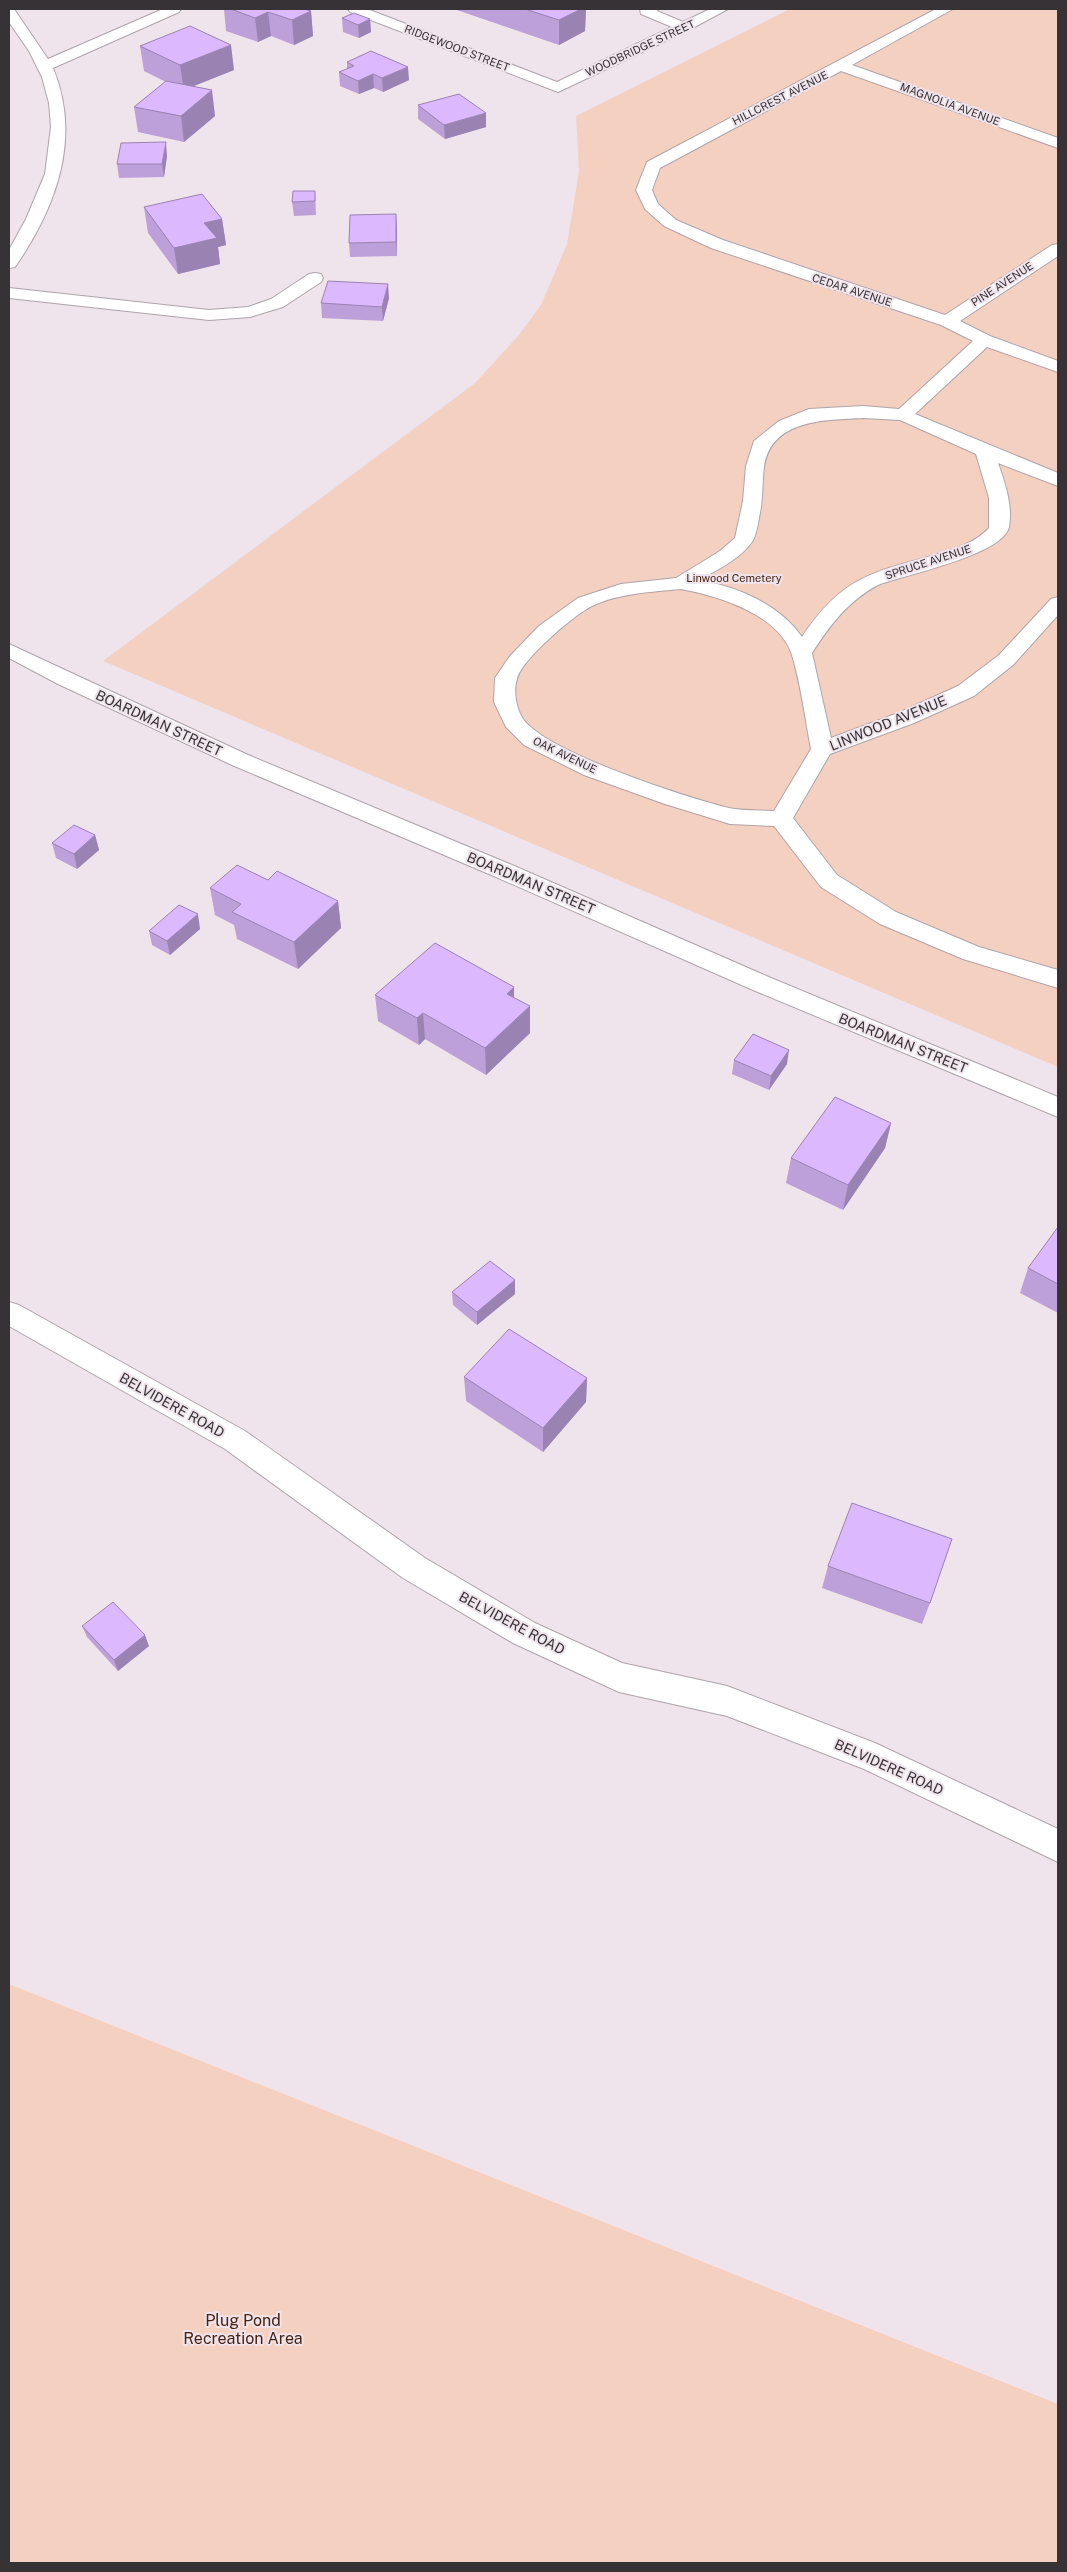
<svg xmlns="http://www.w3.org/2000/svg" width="1067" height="2572" viewBox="0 0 1067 2572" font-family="'Public Sans',sans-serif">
	<rect width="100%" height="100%" fill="#f0e4ec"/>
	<path fill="#f4d0c0" d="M790 9H1058V1067L103 661 475 383 518 336 541 305 567 244 579 171 576 116Z
		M9 1984 1058 2404V2563H9Z"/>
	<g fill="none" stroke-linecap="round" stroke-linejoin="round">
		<g stroke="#afa3aa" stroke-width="2">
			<path id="minor" d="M9 9H14L48 59 163 9H181L179 12 53 68C82 138 56 208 15 267L9 268V250L26 219 45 174 51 127 49 103 42 77 29 51 9 22Z
				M348 9H367L557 82 672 27 641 14 640 9H658L657 11 683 22 710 9H728L689 30 558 92 350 12Z
				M936 9H953L852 65 1058 138V148L841 71 660 168 652 190 658 204 676 220 723 240 945 315 1052 245 1058 244V256L960 321 990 336 1058 361V372L987 347 915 414 1058 473V486L998 463C1005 483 1013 506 1009 527 1003 555 904 575 878 585 848 601 830 625 812 653L831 738 898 713 958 686 999 655 1051 599 1058 597V615L1013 665 974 696 914 723 830 754 793 818 837 875 896 912 979 947 1058 970V988L963 959 880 924 821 887 774 826 730 824 665 804 584 775 524 745 506 727 494 702 495 678 510 656 539 626 578 598 621 584 676 578 720 551 735 538 743 501 746 466 754 441 779 421 809 409 863 406 899 409 973 341 941 325 711 248 664 226 645 209 636 190 647 162ZM863 418 900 420 976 454 989 498V528C974 544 952 550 931 556 868 573 840 580 802 637 779 604 738 587 699 580 717 570 740 559 752 542 757 535 758 522 760 513 763 498 762 483 764 467 771 419 825 420 863 418ZM681 589C718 596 779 614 792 655 801 685 805 718 811 749L774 811C760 810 743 811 729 808 687 798 546 752 523 719 516 708 513 691 517 679 522 659 574 615 592 606 619 593 652 592 681 589Z
				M315 273 321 274 323 278 321 282 283 307 250 317 209 320 9 298V288L209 310 248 307 271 299 309 274Z
				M9 644 248 755 512 865 771 978 1058 1097V1117L753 990 496 877 232 765 58 684 9 658Z
				M9 1302 19 1305 245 1431 425 1558 535 1623 622 1663 727 1686 875 1743 1058 1829V1862L864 1769 727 1716 619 1692 513 1643 403 1578 225 1449 9 1326Z"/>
		</g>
		<use href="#minor" fill="#fff" fill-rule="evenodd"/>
	</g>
	<path fill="#bd9fda" d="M224 9H304L311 11 313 36 294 45 271 36 258 42 226 31Z
		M454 9H586L585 31 559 45Z
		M342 18 370 19 371 32 359 38 343 32Z
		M140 46 234 70 193 86 215 116 184 142 138 132 134 107 166 82 144 71Z
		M347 62 409 80 383 92 374 88 359 94 340 86 339 72 347 69Z
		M418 105 486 127 445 139 418 119Z
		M167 156 164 177 119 178 117 164Z
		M315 191 316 215 294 216 292 202Z
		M144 207 222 219 226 245 218 247 220 264 178 274 148 233Z
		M396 214 397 256 350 257 349 243Z
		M389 298 383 321 322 318 321 303Z
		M95 835 99 850 77 869 56 858 52 843Z
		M268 880 338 901 341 928 298 969 237 939 234 925 215 915 210 888Z
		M200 929 170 955 152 945 149 931Z
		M375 995 514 997 530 1033 486 1075 425 1039 419 1045 378 1021Z
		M734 1060 787 1064 769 1090 732 1074Z
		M891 1123 885 1148 843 1210 786 1183 791 1158Z
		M1058 1227V1313L1020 1293 1028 1268Z
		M515 1280V1294L477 1325 453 1305 452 1292Z
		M464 1377 587 1378 586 1402 543 1452 466 1401Z
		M828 1566 930 1603 922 1624 822 1588Z
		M82 1626 149 1646 118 1671 87 1637Z"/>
	<path fill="#9a82b2" d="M578 9H586L585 31 559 45V20Z
		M311 11 313 36 294 45 292 20Z
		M268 12 271 36 258 42 255 18Z
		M370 19 371 32 359 38 358 25Z
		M231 45 234 70 184 90 180 65Z
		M408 67 409 80 383 92 382 78Z
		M373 74 374 88 359 94 358 81Z
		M212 90 215 116 184 142 181 116Z
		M486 113V127L445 139 444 125Z
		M166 142 167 156 164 177 162 164Z
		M396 214 397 228V256L396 242Z
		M222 219 226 245 218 247 220 264 178 274 174 248 204 223Z
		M388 284 389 298 383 321 382 307Z
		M95 835 99 850 77 869 74 854Z
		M338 901 341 928 298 969 294 942Z
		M198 914 200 929 170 955 167 941Z
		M514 987V1014L507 994Z
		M530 1006V1033L486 1075 485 1048Z
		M423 1013 425 1039 419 1045 417 1018Z
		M789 1050 787 1064 769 1090 771 1076Z
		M891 1123 885 1148 843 1210 848 1185Z
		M515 1280V1294L477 1325V1312Z
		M587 1378 586 1402 543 1452V1428Z
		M145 1635 149 1646 118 1671 114 1660Z"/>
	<path fill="#dcb9fe" stroke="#9a82b2" d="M231 9H304L311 11 292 20 268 12 255 18Z
		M525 9H581L559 20Z
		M354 13 370 19 358 25 342 18Z
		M190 26 231 45 180 65 140 46Z
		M371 51 408 67 382 78 373 74 358 81 339 72 354 66 347 62Z
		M166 81 212 90 181 116 134 107Z
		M459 94 486 113 444 125 418 105Z
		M166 142 162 164H117L121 143Z
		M293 191H315V201L292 202Z
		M202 194 222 219 204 223 217 238 174 248 144 207Z
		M396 214V242L349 243 350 215Z
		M328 281 388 284 382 307 321 303Z
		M74 825 95 835 74 854 52 843Z
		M237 865 268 880 277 871 338 901 294 942 232 912 241 904 210 888Z
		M179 905 198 914 167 941 149 931Z
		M435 943 514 987 507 994 530 1006 485 1048 423 1013 417 1018 375 995Z
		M753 1034 789 1050 771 1076 734 1060Z
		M835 1097 891 1123 848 1185 791 1158Z
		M1058 1227V1284L1028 1268Z
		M490 1261 515 1280 477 1312 452 1292Z
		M509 1329 587 1378 543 1428 464 1377Z
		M852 1503 952 1539 930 1603 828 1566Z
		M113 1602 145 1635 114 1660 82 1626Z"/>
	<g text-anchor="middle" stroke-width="4" stroke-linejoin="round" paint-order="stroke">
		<g font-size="11" fill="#363235" stroke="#f0e4ec">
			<text transform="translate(457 48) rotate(21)" y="4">RIDGEWOOD STREET</text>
			<text transform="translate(640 48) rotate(-25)" y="4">WOODBRIDGE STREET</text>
			<text transform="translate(780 98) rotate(-27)" y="4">HILLCREST AVENUE</text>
			<text transform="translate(950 104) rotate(20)" y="4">MAGNOLIA AVENUE</text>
			<text transform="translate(1002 284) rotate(-33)" y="4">PINE AVENUE</text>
			<text transform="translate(852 290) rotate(18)" y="4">CEDAR AVENUE</text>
			<text transform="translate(928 562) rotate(-18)" y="4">SPRUCE AVENUE</text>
			<text transform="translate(565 755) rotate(26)" y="4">OAK AVENUE</text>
		</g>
		<g font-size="11" fill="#472311" stroke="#f0e4ec">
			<text x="734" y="582">Linwood Cemetery</text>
		</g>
		<g font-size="14" fill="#363235" stroke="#f0e4ec">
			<text transform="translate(159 723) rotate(25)" y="5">BOARDMAN STREET</text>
			<text transform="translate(888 723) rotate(-22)" y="5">LINWOOD AVENUE</text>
			<text transform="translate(531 883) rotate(23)" y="5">BOARDMAN STREET</text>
			<text transform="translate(903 1043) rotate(22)" y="5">BOARDMAN STREET</text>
			<text transform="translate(172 1405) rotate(29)" y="5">BELVIDERE ROAD</text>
			<text transform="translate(512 1623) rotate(28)" y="5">BELVIDERE ROAD</text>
			<text transform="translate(889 1767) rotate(24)" y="5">BELVIDERE ROAD</text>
		</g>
		<g font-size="16" fill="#472311" stroke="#f0e4ec">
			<text x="243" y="2326">Plug Pond<tspan x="243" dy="18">Recreation Area</tspan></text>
		</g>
	</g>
	<rect width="1067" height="2572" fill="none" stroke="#363235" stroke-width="20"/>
</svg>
